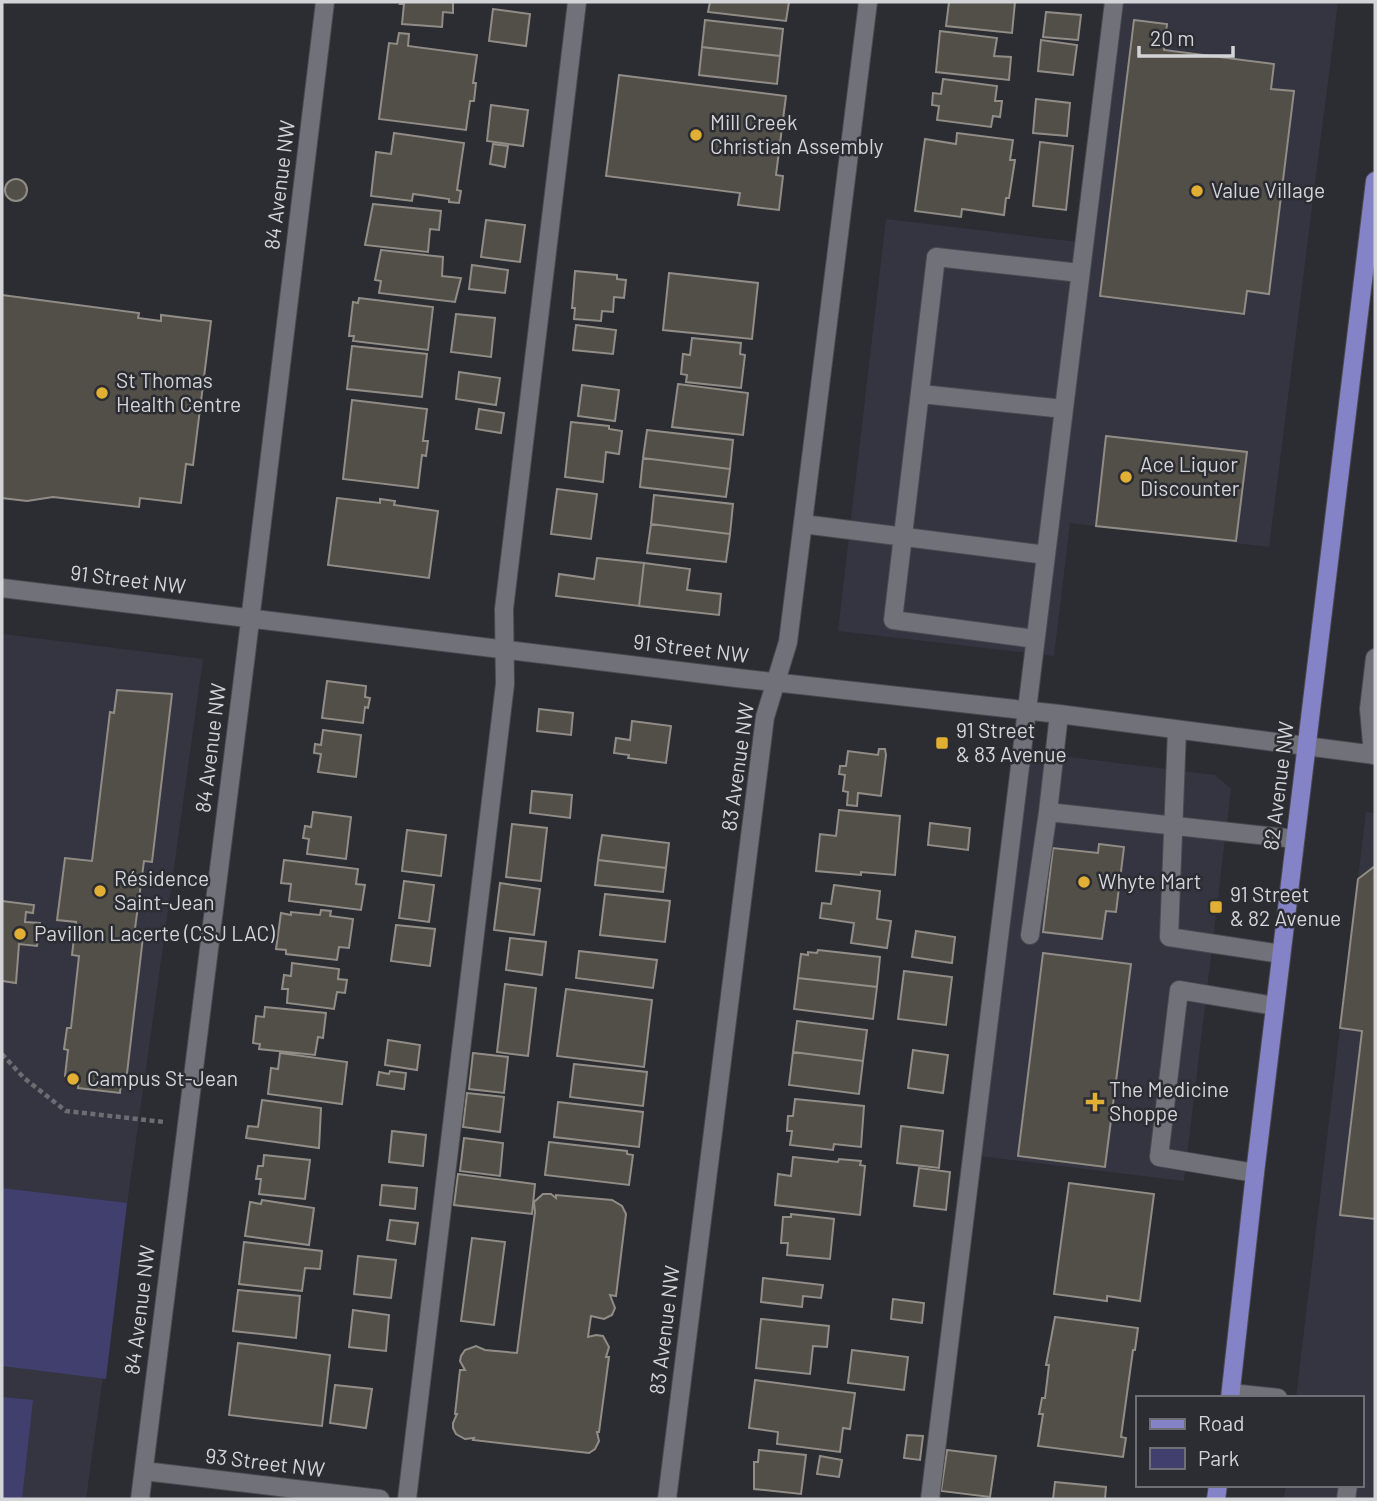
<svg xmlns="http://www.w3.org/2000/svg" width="1377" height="1501" viewBox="0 0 1377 1501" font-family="Barlow,sans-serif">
	<rect width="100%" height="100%" fill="#2c2d33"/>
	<path fill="#343541" d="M1124 2H1338L1269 547 1070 523 1054 656 838 631 886 219 1094 244Z
		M2 634 203 659 86 1499H2Z
		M1028 752 1215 775 1231 789 1184 1181 979 1156Z
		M1366 812 1375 813V1499H1284L1286 1485H1361V1398H1296Z"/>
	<path fill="#403f6d" d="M2 1188 127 1203 106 1379 2 1366Z
		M2 1397 33 1400 22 1499H2Z"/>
	<path fill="#524f48" stroke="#918d86" stroke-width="2" d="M401 2H453V13L443 12 442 27 402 24 404 4H400Z
		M710 2H789L786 21 708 12Z
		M949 2H1015L1012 33 946 26Z
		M493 9 530 14 526 46 489 41Z
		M1046 12 1081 15 1078 40 1043 37Z
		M705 20 783 29 780 56 702 47Z
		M1134 20 1167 24 1164 50 1274 64 1271 89 1294 91 1269 294 1247 291 1244 314 1100 296Z
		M940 31 997 38 994 56 1011 57 1009 80 936 72Z
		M399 33 409 34 408 46 477 55 473 83H476L474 101H470L466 130 379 119 389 43 397 44Z
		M1041 40 1077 45 1073 75 1038 71Z
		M702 47 780 56 777 84 699 75Z
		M619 75 786 96 776 175 783 176 779 210 738 205 740 193 606 176Z
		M943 79 997 86 995 101H1002L1000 117 993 116 991 127 937 120 939 106 932 105 933 93 941 94Z
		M1036 99 1070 103 1067 136 1033 133Z
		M491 105 528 110 523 146 487 141Z
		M394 133 464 143 457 190 461 191 459 203 449 202V199L413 194 412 201 371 196 376 152 391 154Z
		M957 133 1013 140 1010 160H1015L1009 198H1006L1004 215 962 209 961 217 915 211 925 139 956 144Z
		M1040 142 1073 146 1066 210 1033 206Z
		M493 144 508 146 505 167 490 164Z
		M5 190a11 11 0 1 1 22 0a11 11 0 1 1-22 0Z
		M373 204 441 211 439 230 430 229 428 252 365 245Z
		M486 220 525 225 520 262 481 257Z
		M381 250 443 257 442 276 461 278 455 302 379 293 381 281 375 280Z
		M472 265 508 270 505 293 469 289Z
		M575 271 617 275V279L626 280 624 298 614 297 613 312 602 311 601 321 574 319 575 308H572Z
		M669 273 758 283 752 339 663 330Z
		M2 295 139 313 138 318 161 321V315L211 321 193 465 186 464 181 503 140 498 139 507 53 497 27 501 2 498Z
		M359 298 433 307 428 350 353 341 354 336H349L353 302 358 303Z
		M456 314 495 318 491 357 451 352Z
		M576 325 616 330 613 354 573 350Z
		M692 338 741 343 740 354 745 355 741 388 686 382 687 375 681 374 683 354 690 355Z
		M352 346 427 354 422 397 347 389Z
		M459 372 500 378 496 405 456 399Z
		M678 384 748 393 743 435 672 427Z
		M582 385 619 390 615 421 578 416Z
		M352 400 427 409 423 441H428L426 456 422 455 418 488 343 479Z
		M479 409 504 413 501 433 476 429Z
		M571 422 609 426V429L622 431 619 454 606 452 603 482 565 477Z
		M647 430 733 440 730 469 643 458Z
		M1106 436 1247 452 1236 541 1096 526Z
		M643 458 730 469 726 497 640 487Z
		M557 489 597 494 591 539 551 534Z
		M654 495 733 504 730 534 651 524Z
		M337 498 380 503V499L395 501 394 505 438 511 429 578 328 565Z
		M651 524 730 534 726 562 647 553Z
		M597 558 644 563 639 606 556 596 559 574 594 579Z
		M644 563 690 569 687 590 721 594 719 615 639 606Z
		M327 681 366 686 365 697 370 698 368 708 365 707 363 723 322 718Z
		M117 690 172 694 152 862 144 861 134 936 143 937 126 1082H121L120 1093 78 1088 79 1078 65 1076 68 1050 64 1049 67 1028H71L79 956 72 955 76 922 57 920 65 858 92 861 110 712 114 713Z
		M539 709 573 713 571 735 537 731Z
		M632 721 671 726 666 763 628 758 629 755 614 753 616 738 630 740Z
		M323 730 361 735 356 777 318 772 321 754 314 753 315 744 321 745Z
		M879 749H885L886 755 881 796 858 793 857 806 847 805 848 792 843 791 845 775 839 774 840 766H846L848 751 878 755Z
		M532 791 572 795 570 818 530 813Z
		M839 810 900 816 895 875 861 872V875L816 871 820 834 836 836Z
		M313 812 351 817 346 859 307 854 309 839 303 838 305 826 311 827Z
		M930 823 970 828 968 850 928 845Z
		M512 824 547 828 541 881 506 877Z
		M407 830 446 835 441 876 402 871Z
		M602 835 669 843 666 868 598 860Z
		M1099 844 1124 847 1116 912 1106 911 1102 939 1043 932 1053 848 1098 853Z
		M284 860 358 869 356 884 365 885 361 910 289 901 291 884 281 883Z
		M598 860 666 868 663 892 595 885Z
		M1375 866V1219L1340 1215 1362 1031 1340 1028 1358 879Z
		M404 881 434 885 429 922 399 918Z
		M500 883 540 889 534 935 494 930Z
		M834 885 880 891 877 919 891 921 887 948 851 943 854 923 820 918 822 903 831 904Z
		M605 894 670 901 665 942 600 935Z
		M2 901 34 905 33 913 26 912 25 922 40 923 37 946 19 944 16 983 2 981Z
		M321 910 331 911 330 916 353 919 349 948 339 947 337 960 286 954V950L276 949 281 913 291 915V912L320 915Z
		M396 925 435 929 430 966 391 961Z
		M916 931 955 937 952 963 912 957Z
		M510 938 546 942 542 975 506 970Z
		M818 950 880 957 877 987 798 978 801 954 808 955V952L817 953Z
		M579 951 657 960 653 988 576 978Z
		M1043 953 1131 964 1105 1167 1018 1156Z
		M292 963 339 969 338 979 347 980 345 993 337 992 334 1009 287 1003 288 989H282L284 975 291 976Z
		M904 971 952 977 946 1025 898 1019Z
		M798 978 877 987 873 1019 794 1009Z
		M505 984 536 988 528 1056 497 1052Z
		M566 989 652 1000 644 1067 557 1056Z
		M265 1007 326 1013 323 1038 318 1037 315 1055 259 1049 260 1044 253 1043 256 1016 264 1017Z
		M797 1021 867 1030 863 1061 793 1052Z
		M388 1040 420 1045 417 1070 385 1065Z
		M913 1050 948 1055 943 1093 908 1088Z
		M793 1052 863 1061 859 1094 789 1085Z
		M280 1053 347 1062 342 1104 268 1094 271 1068 278 1069Z
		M473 1053 508 1057 504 1093 469 1089Z
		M574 1064 647 1072 643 1106 570 1097Z
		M390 1071 406 1073 404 1089 377 1085 379 1072 389 1074Z
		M467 1093 504 1097 500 1132 463 1127Z
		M795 1099 864 1106 861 1147 834 1144 833 1150 790 1145 792 1131H787L788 1116H793Z
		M262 1100 321 1108 319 1148 246 1138 248 1126 258 1127Z
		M558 1102 643 1112 639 1147 554 1137Z
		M901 1126 943 1131 939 1168 897 1163Z
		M392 1131 426 1135 423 1166 389 1162Z
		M464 1138 503 1143 500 1176 460 1171Z
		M549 1142 627 1151V1154L633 1155 629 1185 545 1175Z
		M264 1155 310 1160 305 1199 259 1194 261 1179H256L258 1166H263Z
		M793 1157 838 1162 839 1159 861 1161 860 1165 865 1166 860 1215 775 1205 778 1174 791 1176Z
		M919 1168 950 1172 946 1210 914 1206Z
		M458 1174 535 1184 532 1214 454 1205Z
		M1069 1183 1154 1194 1140 1301 1107 1296V1301L1054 1294Z
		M382 1185 417 1188 415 1209 380 1205Z
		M543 1194H551L556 1198V1195L612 1200 622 1206 626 1214 616 1296 610 1295 615 1308 612 1315 604 1319 591 1316 588 1337 596 1335 603 1336 609 1347 606 1357H609L599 1432H597L599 1441 595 1449 589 1453 473 1440 474 1438 465 1439 456 1434 453 1428V1423L457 1414H455L460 1370H465L460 1361 461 1356 465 1350 476 1346 485 1350 517 1353 535 1212 534 1202Z
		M262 1200 314 1208 309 1245 245 1236 250 1202 261 1204Z
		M791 1214 834 1219 830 1259 787 1255 788 1243H781L783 1217H791Z
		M390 1220 418 1223 415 1244 387 1240Z
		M472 1238 505 1242 494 1325 461 1321Z
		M244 1242 322 1251 320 1269 305 1268 302 1291 239 1284Z
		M358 1256 396 1260 391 1298 354 1294Z
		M763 1278 823 1285 821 1298 803 1296 802 1307 761 1302Z
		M238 1290 300 1296 296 1338 233 1331Z
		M893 1299 924 1303 922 1323 891 1319Z
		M353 1310 389 1315 386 1351 349 1347Z
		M1055 1317 1138 1328 1135 1350H1133L1121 1437 1126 1438 1123 1457 1038 1446 1043 1414H1039L1042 1398H1045L1049 1365H1046Z
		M761 1319 829 1326 827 1347 813 1346 810 1374 756 1368Z
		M238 1343 330 1355 322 1426 229 1415Z
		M852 1350 908 1357 904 1390 848 1383Z
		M755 1380 855 1393 850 1429 843 1428 840 1452 777 1444 778 1432 749 1428Z
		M335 1385 372 1389 366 1428 330 1423Z
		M907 1435 923 1436 920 1460 904 1458Z
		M759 1450 806 1455 801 1494 754 1489V1462H758Z
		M947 1450 996 1456 990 1497 941 1491Z
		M820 1456 842 1460 839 1477 817 1474Z
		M1055 1482 1106 1487 1105 1499H1053Z"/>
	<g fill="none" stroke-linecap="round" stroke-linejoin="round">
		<g stroke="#4a4a50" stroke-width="20">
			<path id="minor" d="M921 394 1064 409
				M803 524 1046 555
				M2 588 737 678 1059 714 1375 755
				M1035 639 893 620 936 257 1080 273
				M1059 714 1048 812 1295 839
				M1177 730 1169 937 1281 954
				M1373 755 1369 709 1375 658
				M1030 935 1048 812
				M1255 1173 1159 1157 1179 990 1275 1006
				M1231 1393 1278 1398
				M144 1471 380 1499
				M140 1499 246 654 325 2
				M407 1499 505 684 504 609 577 2
				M667 1499 765 717 788 642 868 2
				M930 1499 1114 2
				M1346 1499 1348 1485"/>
		</g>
		<g stroke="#4a4a50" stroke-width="20">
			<path id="major" d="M1230 1398 1255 1173 1375 181
				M1216 1499 1218 1485"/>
		</g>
		<path stroke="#6c6d72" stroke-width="4.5" stroke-dasharray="5 3.5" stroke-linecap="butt" d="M2 1054 24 1078 66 1111 164 1122"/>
		<use href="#minor" stroke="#717279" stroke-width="18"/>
		<use href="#major" stroke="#8583c8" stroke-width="18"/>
	</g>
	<g fill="#e1af34" stroke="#2c2d33" stroke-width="2.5">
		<circle cx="696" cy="135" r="7"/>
		<circle cx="1197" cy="191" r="7"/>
		<circle cx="102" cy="393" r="7"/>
		<circle cx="1126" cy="477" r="7"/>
		<rect x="935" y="736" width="14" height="14" rx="3.5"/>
		<circle cx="1084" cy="882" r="7"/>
		<circle cx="100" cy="891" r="7"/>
		<rect x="1209" y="900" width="14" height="14" rx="3.5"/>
		<circle cx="20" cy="934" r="7"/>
		<circle cx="73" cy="1079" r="7"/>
		<path d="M1091.5 1091.5h7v7h7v7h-7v7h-7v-7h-7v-7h7z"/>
	</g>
	<g text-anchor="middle" stroke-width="5" stroke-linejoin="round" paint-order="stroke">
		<g font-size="21" fill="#d3d4d8" stroke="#2c2d33" text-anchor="start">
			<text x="710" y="130">Mill Creek<tspan x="710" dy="24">Christian Assembly</tspan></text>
			<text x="1211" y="198">Value Village</text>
			<text x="116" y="388">St Thomas<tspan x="116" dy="24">Health Centre</tspan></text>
			<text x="1140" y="472">Ace Liquor<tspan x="1140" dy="24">Discounter</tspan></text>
			<text x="956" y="738">91 Street<tspan x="956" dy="24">&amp; 83 Avenue</tspan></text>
			<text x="114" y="886">Résidence<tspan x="114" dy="24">Saint-Jean</tspan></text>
			<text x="1098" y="889">Whyte Mart</text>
			<text x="1230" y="902">91 Street<tspan x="1230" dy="24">&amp; 82 Avenue</tspan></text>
			<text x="34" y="941">Pavillon Lacerte (CSJ LAC)</text>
			<text x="87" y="1086">Campus St-Jean</text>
			<text x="1109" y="1097">The Medicine<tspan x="1109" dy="24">Shoppe</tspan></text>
		</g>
		<g font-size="21" fill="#d3d4d8" stroke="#2c2d33">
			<text transform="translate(280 185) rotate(-83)" y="7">84 Avenue NW</text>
			<text transform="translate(128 580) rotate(7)" y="7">91 Street NW</text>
			<text transform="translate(691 649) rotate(7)" y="7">91 Street NW</text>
			<text transform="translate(211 748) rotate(-83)" y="7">84 Avenue NW</text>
			<text transform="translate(738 767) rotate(-82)" y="7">83 Avenue NW</text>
			<text transform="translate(1279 786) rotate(-83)" y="7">82 Avenue NW</text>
			<text transform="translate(140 1310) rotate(-83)" y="7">84 Avenue NW</text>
			<text transform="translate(665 1330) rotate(-83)" y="7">83 Avenue NW</text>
			<text transform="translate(265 1463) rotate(7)" y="7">93 Street NW</text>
		</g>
	</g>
	<rect width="1377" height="1501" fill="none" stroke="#d3d4d8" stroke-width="7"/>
	<rect x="1136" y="1396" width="228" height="91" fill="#2c2d33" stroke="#6f7075" stroke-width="2"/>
	<rect x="1150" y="1419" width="35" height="10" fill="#8583c8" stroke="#6f7075" stroke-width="2"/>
	<text x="1198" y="1431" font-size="21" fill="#d3d4d8">Road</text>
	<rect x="1150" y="1448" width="35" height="21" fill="#403f6d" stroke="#6f7075" stroke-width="2"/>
	<text x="1198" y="1466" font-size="21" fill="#d3d4d8">Park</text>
	<path d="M1139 46v10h94v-10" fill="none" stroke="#d3d4d8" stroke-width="3.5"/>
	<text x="1150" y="46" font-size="21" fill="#d3d4d8" stroke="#2c2d33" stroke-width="5" paint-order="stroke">20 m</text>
</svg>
